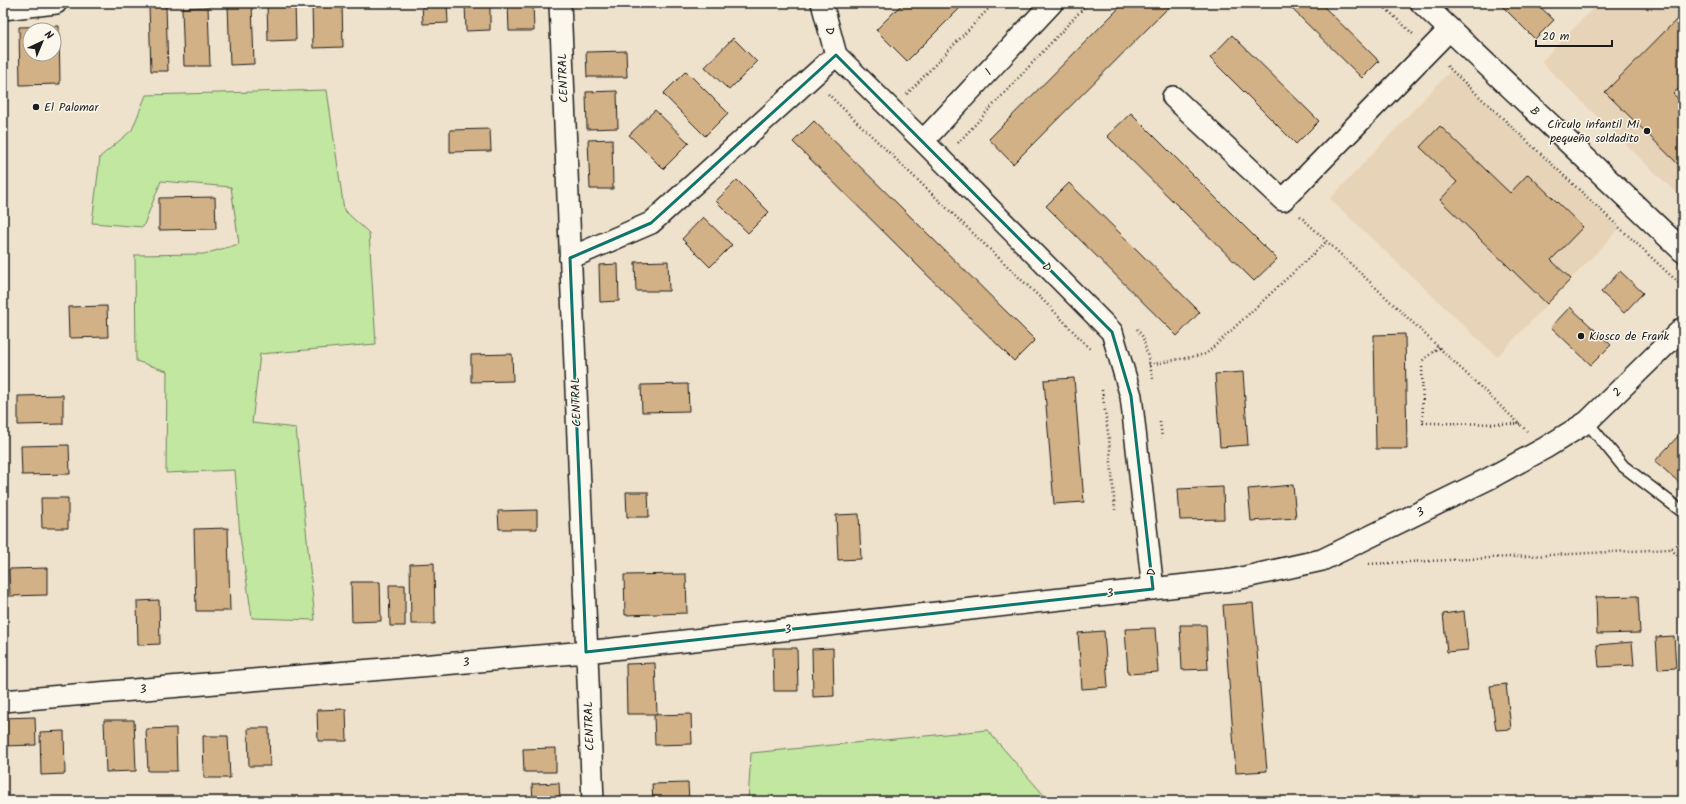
<svg xmlns="http://www.w3.org/2000/svg" width="1686" height="804" viewBox="0 0 1686 804" font-family="Kalam,sans-serif">
	<rect width="100%" height="100%" fill="#efe2cd"/>
	<filter id="ink" filterUnits="userSpaceOnUse"><feTurbulence type="fractalNoise" baseFrequency=".025" numOctaves="2"/><feDisplacementMap in="SourceGraphic" scale="8" xChannelSelector="R" yChannelSelector="G"/><feConvolveMatrix kernelMatrix="1 2 1 2 8 2 1 2 1" color-interpolation-filters="sRGB"/></filter>
	<g filter="url(#ink)">
		<path fill="#e7d3b8" d="M1598 3H1683V200L1541 62Z
			M1451 70 1619 229 1497 357 1330 199Z"/>
		<path fill="#c2e7a1" stroke="#6f825e" d="M327 90 344 210 369 233 376 344 260 354 252 423 296 428 315 620 252 618 240 536 235 470 166 473 167 371 136 361 135 255 204 254 239 244 231 187 161 181 143 227 92 223 100 157 132 130 146 95Z
			M987 730 1049 801H748L751 753Z"/>
		<path fill="#d3b186" stroke="#1c1c1c" fill-rule="evenodd" d="M267 3H295L296 40 268 41Z
			M312 3H342L343 47 313 48Z
			M422 3H447L448 23 423 24Z
			M465 3H490V30L466 31Z
			M508 3H533L534 31H509Z
			M903 3H965L907 61 876 30Z
			M1124 3H1173L1013 164 989 139Z
			M1286 3H1320L1379 61 1362 78Z
			M1499 3H1536L1554 20 1535 39Z
			M228 4H252L254 64 230 65Z
			M149 6H166L168 71H151Z
			M208 7 210 66H184L182 8Z
			M1683 13V84L1673 94 1683 103V169L1605 92Z
			M59 26 60 84 20 85 19 27ZM30 30H54V54H30Z
			M1232 35 1319 121 1296 144 1210 58Z
			M733 38 757 62 729 90 705 67Z
			M626 51 627 77H587L586 52Z
			M686 71 728 113 705 136 663 94Z
			M617 91 618 128 587 129 586 92Z
			M655 110 689 143 663 169 629 135Z
			M1131 113 1277 259 1254 281 1107 136Z
			M814 121 1035 340 1014 361 793 142Z
			M1440 126 1510 193 1528 174 1583 227 1551 260 1571 279 1547 304 1440 200 1457 182 1420 147Z
			M490 129 491 151 450 152V130Z
			M612 139 613 189H590L588 140Z
			M737 180 769 212 748 233 716 201Z
			M1069 183 1200 312 1177 336 1046 206Z
			M215 197 216 229 159 230V198Z
			M703 217 732 245 710 267 682 239Z
			M668 261 669 291H636L635 262Z
			M618 264 619 301 600 302 599 265Z
			M1620 271 1643 293 1624 313 1601 292Z
			M107 306 108 337 69 338 68 307Z
			M1570 307 1611 345 1591 365 1551 327Z
			M1405 334 1407 449H1376L1374 335Z
			M512 354 513 381 471 382V355Z
			M1243 372 1248 445 1220 447 1215 374Z
			M1074 378 1084 502 1054 504 1044 380Z
			M688 384 689 411 642 412 641 385Z
			M63 395V424L18 425V396Z
			M1680 434 1683 437V486L1655 461Z
			M69 445 70 474 22 475 21 446Z
			M1293 485 1296 518 1251 521 1248 489Z
			M1223 487 1224 519 1180 520 1178 489Z
			M626 492H648L649 517H627Z
			M41 498H68V528H42Z
			M537 510V529H499L498 511Z
			M859 514 861 559 838 560 836 515Z
			M228 528 230 611H196L194 529Z
			M434 563 435 624H411L410 564Z
			M47 568V595L10 596 9 569Z
			M686 574 687 613 625 615 624 575Z
			M351 582H380L381 621 352 622Z
			M389 585H405V626H390Z
			M1638 596 1640 633 1597 634 1596 597Z
			M159 600 160 644 138 645 137 601Z
			M1253 603 1267 771 1236 773 1223 605Z
			M1464 611 1468 650 1447 652 1443 614Z
			M1180 625H1206L1208 669 1182 670Z
			M1155 628 1158 672 1128 674 1125 629Z
			M1104 631 1108 687 1082 689 1078 633Z
			M1674 636 1676 668 1658 669 1656 637Z
			M1632 642 1634 665 1599 667 1597 645Z
			M773 648H797L798 691H774Z
			M833 648 834 696 813 697 812 649Z
			M655 663 657 714H627L626 664Z
			M1506 684 1511 729 1496 730 1490 686Z
			M346 709 347 741H318L317 710Z
			M691 714 692 744 655 745 654 715Z
			M35 717 36 745 3 746V718Z
			M104 720H134L136 771 106 772Z
			M176 728 177 771H148L146 729Z
			M248 728H269L270 766H249Z
			M64 731 65 774 41 775 40 732Z
			M203 736H228L230 778H204Z
			M556 748V772H524L523 749Z
			M559 783 560 801H533L532 784Z
			M688 783 689 801H653L652 784Z"/>
		<g fill="none" stroke-linecap="round" stroke-linejoin="round">
			<g stroke="#1c1c1c" stroke-width="14">
				<path id="service" d="M1587 422 1623 466 1683 512"/>
			</g>
			<g stroke="#1c1c1c" stroke-width="24">
				<path id="minor" d="M560 3 593 801
					M822 3 836 55 923 141 1112 332 1131 396 1153 589
					M3 9 56 3
					M1173 97 1283 200 1450 29
					M923 141 1052 3
					M570 258 651 223 836 55
					M3 701 586 652 1232 580 1322 560 1490 478 1545 448 1587 422 1683 328"/>
			</g>
			<g stroke="#1c1c1c" stroke-width="25">
				<path id="tertiary" d="M1422 3 1683 251"/>
			</g>
			<path stroke="#1c1c1c" stroke-width="2.5" stroke-dasharray="1 3" stroke-linecap="butt" d="M1380 3 1413 34
				M1447 66 1683 287
				M828 94 1052 309 1091 350
				M907 94 994 3
				M958 143 1088 3
				M1300 216 1527 431
				M1137 329 1143 337 1153 379
				M1439 347 1422 361 1423 423 1520 424
				M1149 365 1206 354 1327 241
				M1102 390 1109 439 1115 510
				M1160 422 1162 438
				M1671 549 1683 561
				M1369 564 1671 549 1683 540"/>
			<use href="#service" stroke="#fbf7ec" stroke-width="11"/>
			<use href="#minor" stroke="#fbf7ec" stroke-width="21"/>
			<use href="#tertiary" stroke="#fbf7ec" stroke-width="22"/>
		</g>
	</g>
	<path fill="none" stroke="#0f766e" stroke-width="3" stroke-linejoin="round" d="M836 55 1112 332 1131 396 1153 589 586 652 570 258 651 223Z"/>
	<g fill="#1c1c1c" stroke="#fbf7ec" stroke-width="1.5">
		<circle cx="36" cy="107" r="4"/>
		<circle cx="1647" cy="131" r="4"/>
		<circle cx="1581" cy="336" r="4"/>
	</g>
	<g text-anchor="middle" stroke-width="3" stroke-linejoin="round" paint-order="stroke">
		<g font-size="12" fill="#1c1c1c" stroke="#fbf7ec">
			<text transform="translate(830 31) rotate(75)" y="4">D</text>
			<text transform="translate(988 72) rotate(-47)" y="4">1</text>
			<text transform="translate(563 78) rotate(-92)" y="4">CENTRAL</text>
			<text transform="translate(1535 111) rotate(44)" y="4">B</text>
			<text transform="translate(1047 267) rotate(46)" y="4">D</text>
			<text transform="translate(1617 392) rotate(-44)" y="4">2</text>
			<text transform="translate(576 402) rotate(-92)" y="4">CENTRAL</text>
			<text transform="translate(1420 512) rotate(-26)" y="4">3</text>
			<text transform="translate(1151 572) rotate(-96)" y="4">D</text>
			<text transform="translate(1110 593) rotate(-6)" y="4">3</text>
			<text transform="translate(788 629) rotate(-7)" y="4">3</text>
			<text transform="translate(466 662) rotate(-5)" y="4">3</text>
			<text transform="translate(143 689) rotate(-5)" y="4">3</text>
			<text transform="translate(589 726) rotate(-92)" y="4">CENTRAL</text>
		</g>
		<g font-size="12" fill="#1c1c1c" stroke="#fbf7ec" text-anchor="start">
			<text x="44" y="111">El Palomar</text>
			<text x="1639" y="128" text-anchor="end">Círculo infantil Mi<tspan x="1639" dy="14">pequeño soldadito</tspan></text>
			<text x="1589" y="340">Kiosco de Frank</text>
		</g>
	</g>
	<rect width="1686" height="804" fill="none" stroke="#fbf7ec" stroke-width="16"/>
	<rect x="8" y="8" width="1670" height="788" fill="none" stroke="#1c1c1c" stroke-width="1.5" filter="url(#ink)"/>
	<g transform="translate(42 42) rotate(44)"><circle r="19" fill="#fbf7ec" stroke="#a29f99"/>
	<path d="M0-3L7 15L0 10L-7 15Z" fill="#1c1c1c"/>
	<text y="-6" font-size="11" font-weight="bold" text-anchor="middle" fill="#1c1c1c">N</text>
	</g>
	<path d="M1536 40v6h76v-6" fill="none" stroke="#1c1c1c" stroke-width="2"/>
	<text x="1542" y="40" font-size="12" fill="#1c1c1c" stroke="#fbf7ec" stroke-width="3" paint-order="stroke">20 m</text>
</svg>
